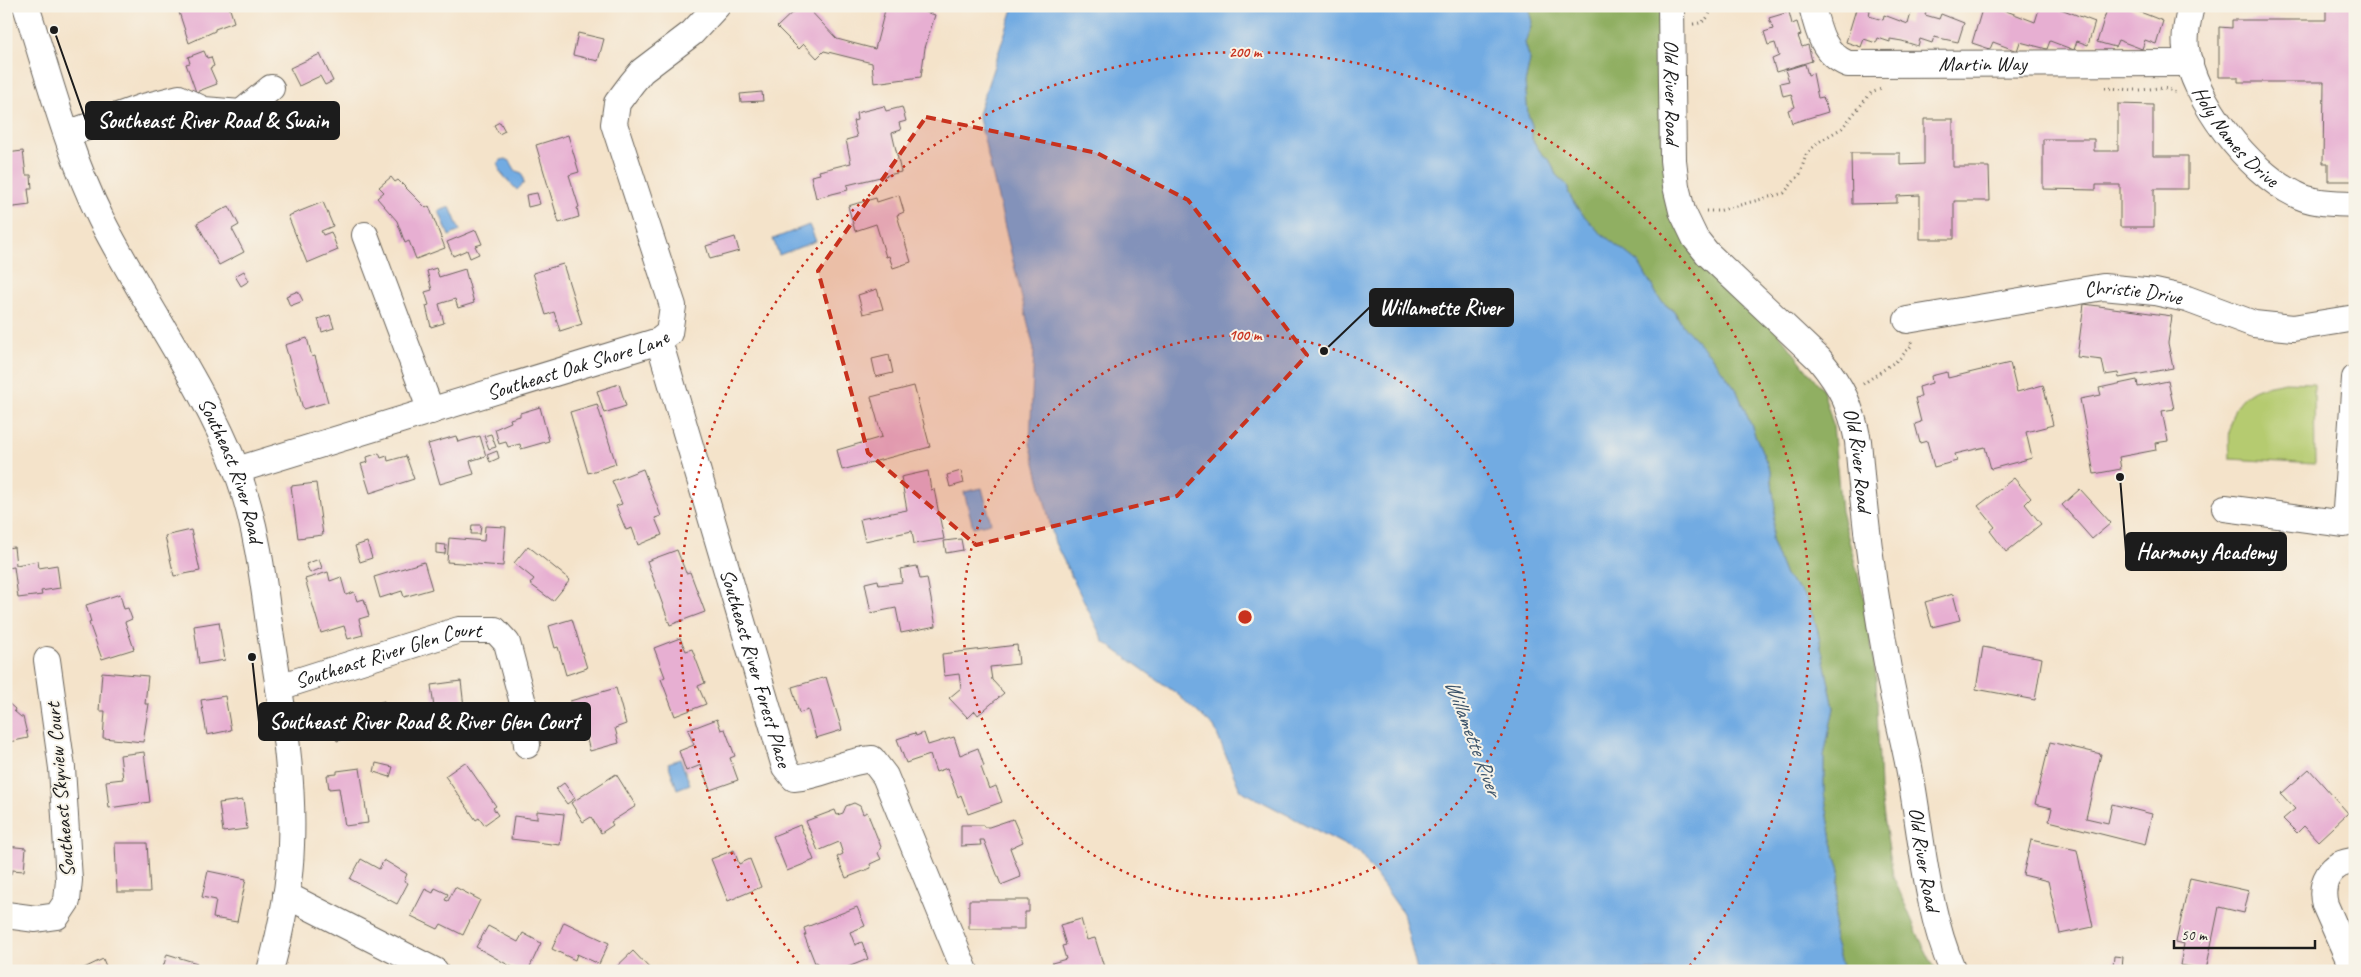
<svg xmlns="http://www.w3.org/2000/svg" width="2361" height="977" viewBox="0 0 2361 977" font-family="Caveat,sans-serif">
	<rect width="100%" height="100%" fill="#f7f3e8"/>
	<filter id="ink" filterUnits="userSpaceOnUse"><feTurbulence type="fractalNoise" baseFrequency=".02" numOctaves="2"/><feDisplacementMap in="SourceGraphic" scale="10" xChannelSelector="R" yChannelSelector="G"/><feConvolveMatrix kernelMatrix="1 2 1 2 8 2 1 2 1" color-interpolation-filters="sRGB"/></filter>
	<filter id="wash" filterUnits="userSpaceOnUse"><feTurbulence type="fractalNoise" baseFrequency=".0096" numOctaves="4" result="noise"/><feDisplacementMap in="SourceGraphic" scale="20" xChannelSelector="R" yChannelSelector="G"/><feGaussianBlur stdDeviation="1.12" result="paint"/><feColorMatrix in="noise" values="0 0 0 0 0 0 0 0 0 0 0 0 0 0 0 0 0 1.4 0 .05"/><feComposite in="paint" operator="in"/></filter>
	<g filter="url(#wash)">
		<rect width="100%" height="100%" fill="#f4e3ca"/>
		<path fill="#b5cb70" stroke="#687446" d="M2284 382 2314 383 2315 464 2230 459C2229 436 2226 406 2250 392 2258 386 2274 385 2284 382Z"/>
		<path fill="#90af62" stroke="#56663f" d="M1530 6H1663L1667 191 1823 390 1833 425 1841 511 1864 597 1876 676 1880 790 1893 876 1919 937 1936 971H1843L1833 935 1840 870 1834 852 1824 793V756L1834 708 1817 628 1806 597 1785 576 1771 540 1775 509 1771 473 1736 389 1711 356 1683 326 1675 312 1660 300 1639 263 1597 230 1577 208 1569 194 1567 185 1556 175 1550 161 1541 153 1532 139V125L1528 115 1525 83 1530 60 1525 43 1531 27Z"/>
		<path fill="#72abe2" stroke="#47647f" d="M1014 6H1530L1529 11 1532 22 1525 43 1530 60 1525 83 1528 115 1532 125V139L1541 153 1550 161 1556 175 1567 185 1569 194 1577 208 1597 230 1639 263 1660 300 1675 313 1683 326 1711 356 1736 389 1771 473 1775 509 1771 540 1785 576 1806 597 1817 628 1834 708 1824 756V793L1834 852 1840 870 1833 935 1843 971H1417L1403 913 1360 853 1240 790 1214 727 1176 693 1104 642 1055 543 1030 443 1034 349 978 114Z
			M506 159 510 161 516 171 522 173 524 183 517 190 500 172 498 164 501 160Z
			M450 207 460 231 449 236 439 211Z
			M809 225 816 241 779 255 773 239Z
			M982 488 991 523 973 527 964 492Z
			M680 759 690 784 677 789 668 763Z"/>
		<g id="blocks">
			<path fill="#e7afd2" d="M177 6H229L234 22 215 29V31L189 43Z
				M799 6H806L837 39 875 49 886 6H906L935 15 925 48 921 77 874 83 872 63 824 51 817 58 804 44 799 49 777 27Z
				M1857 6 1870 10 1869 16 1883 20 1884 15 1908 24 1913 6H1917L1927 10 1925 15 1939 19 1941 14 1964 23 1958 42 1934 37 1932 43 1920 39 1918 46 1902 41 1890 39V42L1878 38 1876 43 1864 39 1861 47 1846 42Z
				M1983 6 1996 7 2035 22 2040 6H2053L2095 22 2088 45 2077 41 2074 50 2050 41 2047 49 2020 42 2017 51 1993 42 1990 49 1972 43Z
				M2108 6H2125L2163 21 2156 44 2145 40 2142 49 2118 40 2115 47 2097 42Z
				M2326 6H2355V181H2328V163H2323L2324 82H2238V77H2219V27L2232 28V20H2326Z
				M1789 12 1792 24 1797 22 1801 35 1798 36 1802 47 1808 45 1812 61 1776 72 1772 59 1779 56 1775 43 1768 45 1764 32 1773 29 1769 18Z
				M578 33 604 39 598 61 573 55Z
				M204 51 207 58 211 57 214 66 210 68 217 84 196 92 186 64 190 63 188 57Z
				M320 54 333 81 325 85 320 76 299 86 290 68Z
				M1805 64 1808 75 1813 73 1818 98 1823 97 1828 112 1792 123 1788 110 1795 107 1791 94 1783 96 1780 83 1789 81 1785 70Z
				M762 92 763 101 741 102 740 94Z
				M2118 104 2153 105V156H2188V189H2154V227H2120V185H2096V190L2043 189V139H2094V151H2118Z
				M884 106 886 111 902 107 906 121 899 123 901 130 892 133 901 172 847 185 848 190 816 198 811 176 820 174 819 171 851 163 846 140 857 137 853 121 857 120 856 113Z
				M1924 119H1953V167H1989L1990 201H1954V239H1920V195L1897 196V203L1852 204 1851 153H1900V165L1924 164Z
				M500 122 505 131 499 134 494 125Z
				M568 135 579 172 569 175 579 207 577 208 579 217 559 223 536 145Z
				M23 151 26 175H31L32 189H28L30 205 6 208V153Z
				M391 177 395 182 398 180 426 208 429 206 445 248 416 259 409 241 405 243 397 221 377 198 384 192 379 187Z
				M537 193 540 204 528 207 526 195Z
				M899 195 904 212 897 215 911 262 893 268 889 256 886 257 876 224 855 231 848 206 876 198 877 202Z
				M323 202 333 226 321 231 323 235 331 232 338 250 307 263 288 216Z
				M229 206 239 225 232 229 244 252 219 265 197 223Z
				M476 230 482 244 475 246 479 254 470 258 467 250 453 256 447 242Z
				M735 237 739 251 710 259 706 246Z
				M563 264 582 324 560 331 554 312 546 315 533 273Z
				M436 268 439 277 465 269 474 303 458 308 455 299 439 304 444 323 431 327 426 306 429 305 425 292 432 290 427 271Z
				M244 271 249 281 241 286 235 276Z
				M877 289 883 309 863 314 858 295Z
				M298 291 303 301 290 306 286 296Z
				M2084 304 2172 316 2168 343 2173 368 2119 378 2118 373 2105 375 2102 360 2077 357Z
				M330 315 334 328 322 332 318 319Z
				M307 338 312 357 315 356 328 402 303 409 285 345Z
				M889 355 893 373 876 377 872 359Z
				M2010 363 2017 392 2043 385 2053 425 2026 432 2032 458 1991 469 1985 447 1955 454 1957 461 1934 467 1927 441 1920 443 1915 424 1921 422 1915 398 1921 397 1919 387 1932 383 1931 376 1947 372 1948 378Z
				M2137 380 2138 387 2168 381 2174 409 2162 411 2168 441 2155 443 2156 450 2119 457 2121 469 2094 474 2080 399 2101 395 2099 388Z
				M619 384 626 406 604 413 597 391Z
				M914 386 930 447 842 470 837 450 882 437 871 397Z
				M597 404 616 464 588 473 570 412Z
				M540 407 549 441 521 449 520 444 508 447 506 442 499 444 495 429 511 422 510 419 520 416V413Z
				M491 434 496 447 489 449 484 436Z
				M456 436 458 442 480 436 486 456 470 461 474 474 440 484 428 444Z
				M497 451 499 458 490 462 487 455Z
				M379 453 381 458 387 456 388 461 406 456 414 479 370 493 361 464 368 462 367 457Z
				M643 469 661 516 655 518 662 535 638 545 632 528 626 530 616 506 622 504 612 481Z
				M928 471 931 490 934 489 944 539 914 544 912 531 865 541 860 519 907 510 901 477Z
				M961 471 964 483 950 487 947 475Z
				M2014 478 2031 498 2025 504 2041 524 2006 552 1990 531 1995 527 1978 506Z
				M316 483 323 535 298 538 291 486Z
				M2080 489 2111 523 2092 539 2062 505Z
				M472 525H481L480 534H471Z
				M485 526 506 527 503 566 447 562 449 538 484 541Z
				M191 530 200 571 174 576 165 536Z
				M961 539 963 550 946 553 944 541Z
				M367 542 372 558 360 562 355 546Z
				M436 544 446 545 445 554 436 553Z
				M528 546 570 580 553 601 530 584 534 579 514 563Z
				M14 547 16 565 38 561 39 568 57 565 60 588 41 591 42 595 18 598 14 567 6 568V548Z
				M677 550 686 573 690 572 705 612 670 625 647 561Z
				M319 559 322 568 310 573 306 564Z
				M424 562 432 589 404 597 402 591 380 598 374 577Z
				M917 566 920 579 927 578 936 626 901 633 896 608 871 613 865 583 878 580 879 585 902 582 900 569Z
				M328 572 330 581 341 577 346 595 354 592 357 601 364 599 369 616 359 619 363 635 348 639 344 626 321 633 305 579Z
				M120 594 124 609 128 608 132 619 125 622 134 649 102 659 89 623 91 622 86 605Z
				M1953 594 1960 620 1932 627 1925 602Z
				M572 619 587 668 566 675 558 647 555 648 549 626Z
				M219 622 225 660 199 664 194 626Z
				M680 638 686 651 692 649 705 683 698 686 706 704 675 716 661 679 665 677 654 648Z
				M1017 645 1019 664 990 667 992 680 1004 693 978 715 975 711 968 718 949 698 961 688 959 674 944 676 942 654Z
				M1983 647 2042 658 2035 700 1976 689Z
				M102 672 148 676 145 704H149L143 742 103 738 105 711H99Z
				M826 677 842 730 816 738 808 710 799 713 792 687Z
				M461 681 464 707 458 708 462 735 429 740 425 710 434 708 431 685Z
				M616 688 626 724 615 728 619 743 590 751 581 717 575 719 570 701Z
				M225 696 231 730 207 735 201 700Z
				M6 701 15 709 14 711 21 717H23L28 738 9 742 6 735Z
				M384 701 391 725 337 741 330 718Z
				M717 719 721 730 725 729 735 756 730 758 738 780 710 790 701 765 686 771 679 751 694 745 688 730Z
				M915 733 916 736 924 733 928 745 954 737 960 755 978 748 984 766 981 767 989 789 996 786 1002 802 968 814 961 795 958 797 947 768 936 772 930 755 906 763 897 739Z
				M2050 742 2101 754 2086 818 2108 823 2112 804 2152 814 2145 845 2049 821 2052 808 2035 804Z
				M144 752 150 802 109 808 106 781 123 779 120 755Z
				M465 762 496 806 493 808 498 815 484 825 479 818 476 820 445 776Z
				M376 763 393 767 390 777 374 772Z
				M360 768 368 823 345 826 339 788 329 789 327 775 337 774V771Z
				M2309 769 2348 813 2318 841 2304 826 2297 833 2283 819 2295 809 2281 794Z
				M616 774 636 806 611 822 613 825 601 833 591 817 583 822 571 803Z
				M564 783 575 798 567 804 556 789Z
				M243 800 247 829 223 832 219 803Z
				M854 803 860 806 863 814 867 812 881 847 878 853 881 859 870 864 871 868 846 878 837 857 843 854 839 842 818 851 806 821 835 810 837 815 843 813 846 806Z
				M537 811 564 814 560 845 511 839 514 816 537 819Z
				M1013 819 1023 842 1010 848 1021 877 1001 885 984 840H980L981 845 961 846V825H983L984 827H989Z
				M800 825 814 860 787 871 773 836Z
				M2031 840 2077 850 2093 927 2060 934 2048 881 2023 875Z
				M115 843H147L150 892H117Z
				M6 846 26 848 24 871 12 870 11 874 6 873Z
				M734 850 739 864 750 859 761 887 728 901 711 859Z
				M361 859 379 869 384 860 407 874 404 881 408 883 397 904 350 879Z
				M208 871 246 879 237 922 213 918 216 900 202 897Z
				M2190 878 2249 891 2244 913 2219 907 2206 970 2180 965 2184 944 2176 942Z
				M455 887 480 900 463 935 441 924 438 929 411 916 425 889 433 893 435 888 448 894 445 900 448 901Z
				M969 900H1029V912H1025V929H969Z
				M857 907 865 926 850 932 855 945 862 942 868 959 838 971H820L817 962 815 963 804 935H806L804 928Z
				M1081 919 1087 940 1095 938 1104 967 1092 971H1055L1052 963 1066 959 1062 946 1066 945 1060 925Z
				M564 922 609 943 599 964 577 954 575 960 552 949Z
				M488 926 518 942 523 933 541 943 528 971H519L476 947Z
				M633 951 652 971H612Z
				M167 954 197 963 195 971H162Z
				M2114 956 2123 957 2122 968 2113 967Z
				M103 959 108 971H78Z"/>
		</g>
	</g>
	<g filter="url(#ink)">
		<use href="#blocks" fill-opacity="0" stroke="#686259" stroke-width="1"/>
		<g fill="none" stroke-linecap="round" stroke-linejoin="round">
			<g stroke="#686259" stroke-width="28">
				<g id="minor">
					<path id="s1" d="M26 6C49 77 68 152 101 219 144 304 202 381 237 471 256 522 263 577 270 631 281 701 294 773 291 845 290 887 281 930 270 971"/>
					<path id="s2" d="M1671 6 1673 160 1676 186 1682 211 1695 238 1707 253 1819 359C1842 387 1851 406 1858 441 1864 515 1873 589 1887 663 1893 698 1902 732 1909 767 1922 835 1925 906 1953 971"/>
					<path id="s3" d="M1812 6C1818 31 1823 54 1848 64L2190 63"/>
					<path id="s4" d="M2191 6C2188 19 2184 35 2186 48 2193 100 2248 171 2295 194 2313 204 2335 203 2355 204"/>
					<path d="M67 134 143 107 179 98 204 110 241 113 271 88"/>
					<path d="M365 235 431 411"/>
					<path id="s5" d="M1907 320 2103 287 2155 292 2187 299 2254 324 2293 328 2355 318"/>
					<path id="s6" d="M659 341 785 767 794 778C821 776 844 761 872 759L885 776 965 971"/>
					<path id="s7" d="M237 470 659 341 669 333 673 306 614 124 617 103 632 83 642 71 692 33 717 6"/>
					<path d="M2225 508 2345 524 2355 378"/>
					<path id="s8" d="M279 687 459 630H495L507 643 523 703 527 745"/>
					<path d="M286 895 435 971"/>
					<path d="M6 915 36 919 57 916 67 901 69 880 62 768 47 660"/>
					<path d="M2354 971 2325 905C2319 883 2330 862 2355 861"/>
				</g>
			</g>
			<path stroke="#686259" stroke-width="3" stroke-dasharray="1 4" stroke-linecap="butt" d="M1693 24C1705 23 1709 18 1712 6
				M2105 88C2116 88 2127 90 2137 90 2151 90 2165 84 2177 94
				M1706 211H1718L1784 193 1800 174 1806 155 1817 143 1842 128 1871 93 1884 88
				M1863 384 1899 359 1912 345 1911 342"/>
			<use href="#minor" stroke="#fff" stroke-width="26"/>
		</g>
	</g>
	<path fill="#c8321e" fill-opacity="0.2" stroke="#c8321e" stroke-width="4" stroke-dasharray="10 6" stroke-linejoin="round" d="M926 117 1097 153 1188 200 1307 355 1177 496 976 545 868 453 818 271Z"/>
	<g fill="none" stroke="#c8321e" stroke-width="2.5" stroke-dasharray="2.5 5">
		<circle cx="1245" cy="617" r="282"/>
		<path d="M803 969A565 565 0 1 1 1687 969"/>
	</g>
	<g text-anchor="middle" stroke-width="4" stroke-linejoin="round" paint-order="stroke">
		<g font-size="21" fill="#1c1c1c" stroke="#f7f3e8">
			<text dy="7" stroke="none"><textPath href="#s3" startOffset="206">Martin Way</textPath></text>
			<text dy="7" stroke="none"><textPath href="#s2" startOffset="86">Old River Road</textPath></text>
			<text dy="7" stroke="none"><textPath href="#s4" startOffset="146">Holy Names Drive</textPath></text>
			<text dy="7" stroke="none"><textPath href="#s5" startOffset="229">Christie Drive</textPath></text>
			<text dy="7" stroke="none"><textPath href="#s7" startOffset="356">Southeast Oak Shore Lane</textPath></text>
			<text dy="7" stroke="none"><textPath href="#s2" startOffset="520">Old River Road</textPath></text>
			<text dy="7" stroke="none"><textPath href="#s1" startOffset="510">Southeast River Road</textPath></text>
			<text dy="7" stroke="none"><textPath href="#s8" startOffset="114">Southeast River Glen Court</textPath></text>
			<text dy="7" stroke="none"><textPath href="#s6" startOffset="341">Southeast River Forest Place</textPath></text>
			<text transform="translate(60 790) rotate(-95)" y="7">Southeast Skyview Court</text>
			<text dy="7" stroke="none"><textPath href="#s2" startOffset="925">Old River Road</textPath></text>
		</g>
		<g font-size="22" font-style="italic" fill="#3e556b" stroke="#f7f3e8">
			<text transform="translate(1474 737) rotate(69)" y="8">Willamette River</text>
		</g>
	</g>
	<circle cx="1245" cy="617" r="8" fill="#c8321e" stroke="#f7f3e8" stroke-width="2.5"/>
	<g font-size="15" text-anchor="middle" font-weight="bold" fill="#c8321e" stroke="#f7f3e8" stroke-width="4" stroke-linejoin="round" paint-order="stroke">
		<text x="1245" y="57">200 m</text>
		<text x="1245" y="340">100 m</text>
	</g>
	<path fill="none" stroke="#1c1c1c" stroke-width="2" d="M54 30L86 121M1324 351L1370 307M2120 477L2126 552M252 657L259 722"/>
	<g fill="#1c1c1c" stroke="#f7f3e8" stroke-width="2">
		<circle cx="54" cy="30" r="5"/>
		<circle cx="1324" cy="351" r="5"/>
		<circle cx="2120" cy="477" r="5"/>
		<circle cx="252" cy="657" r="5"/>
	</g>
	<g fill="#1c1c1c" stroke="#1c1c1c" stroke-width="2">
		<rect x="86" y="102" width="253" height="37" rx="5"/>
		<rect x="1370" y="289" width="143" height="37" rx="5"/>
		<rect x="2126" y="533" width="160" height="37" rx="5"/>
		<rect x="259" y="703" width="331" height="37" rx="5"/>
	</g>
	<g font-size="22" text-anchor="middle" font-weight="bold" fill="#fff">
		<text x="213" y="128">Southeast River Road &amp; Swain</text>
		<text x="1441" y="315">Willamette River</text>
		<text x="2206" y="559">Harmony Academy</text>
		<text x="424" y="729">Southeast River Road &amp; River Glen Court</text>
	</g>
	<rect width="2361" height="977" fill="none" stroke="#f7f3e8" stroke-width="25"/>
	<path d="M2174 940v8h141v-8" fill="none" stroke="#1c1c1c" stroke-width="2.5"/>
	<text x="2181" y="940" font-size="15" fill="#1c1c1c" stroke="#f7f3e8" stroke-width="4" paint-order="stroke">50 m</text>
</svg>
